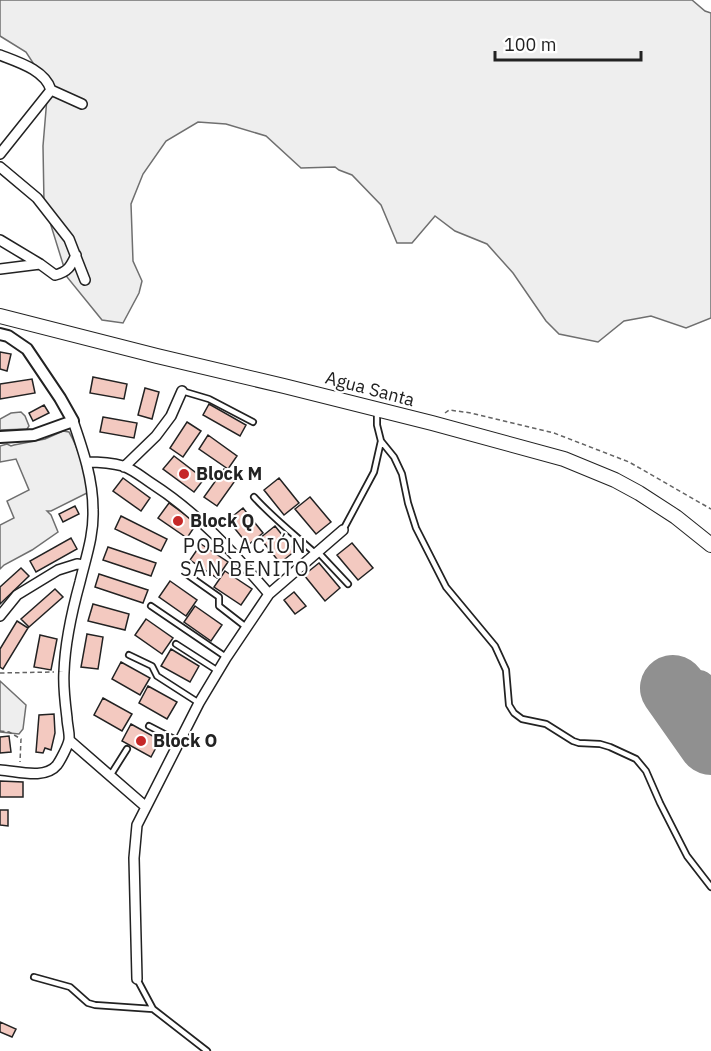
<svg xmlns="http://www.w3.org/2000/svg" width="711" height="1051" viewBox="0 0 711 1051" font-family="'IBM Plex Sans',sans-serif">
	<rect width="100%" height="100%" fill="#fff"/>
	<path fill="#eee" stroke="#6f6f6f" stroke-width="1.5" d="M0 0H692L705 11 711 13V318L686 328 651 316 624 321 598 342 559 334 546 321 513 273 487 244 455 231 435 216 412 243H397L381 205 352 175 339 170 335 167 301 168 266 136 226 124 198 122 166 141 143 174 131 204 133 261 142 281 139 293 123 323 102 320 67 277 44 203 43 146 48 86 26 52 0 36Z
		M21 412 25 416 29 426 27 429 0 430V419L11 413Z
		M63 431 69 432C79 449 86 473 87 493L51 511H47L51 515 58 532 32 550 4 565 0 569V525L14 518 7 501 29 490 16 459 0 462V446L7 444 11 446 14 445 45 439Z
		M0 681 26 705 23 729 19 734 0 732Z"/>
	<g fill="none" stroke-linecap="round" stroke-linejoin="round">
		<path stroke="#909090" stroke-width="26" d="M673 688 700 683 711 691"/>
		<path stroke="#909090" stroke-width="66" d="M673 688 711 742"/>
	</g>
	<path fill="#f3c9c0" stroke="#222" stroke-width="1.5" d="M0 352 11 354 7 371 0 369Z
		M93 377 127 384 124 399 90 393Z
		M32 379 35 393 0 399V384Z
		M145 388 159 392 152 419 138 415Z
		M209 404 246 425 240 436 203 415Z
		M44 405 49 413 33 421 29 413Z
		M103 417 137 423 134 438 100 432Z
		M187 422 201 431 183 457 170 448Z
		M208 435 237 456 228 469 199 449Z
		M174 456 204 479 194 492 163 469Z
		M224 469 237 478 217 506 204 497Z
		M123 478 150 498 141 511 113 491Z
		M279 478 299 503 284 515 264 490Z
		M310 497 331 522 316 534 295 509Z
		M169 503 197 523 187 538 158 518Z
		M75 506 79 514 63 522 59 514Z
		M243 508 263 533 248 545 228 520Z
		M121 516 167 539 161 551 115 529Z
		M275 526 295 551 280 563 260 538Z
		M71 538 77 549 36 572 30 561Z
		M352 543 373 568 358 580 337 555Z
		M201 544 228 562 217 578 190 560Z
		M108 547 156 563 151 576 103 560Z
		M319 563 340 588 325 601 304 575Z
		M21 568 29 576 0 604V587Z
		M225 571 252 589 241 605 214 587Z
		M99 574 148 590 143 603 95 587Z
		M170 581 197 600 186 616 159 597Z
		M55 589 63 597 29 627 21 619Z
		M294 592 306 606 295 614 284 600Z
		M93 604 129 614 125 630 88 621Z
		M195 606 222 625 211 641 184 622Z
		M146 619 173 638 162 654 135 635Z
		M17 621 28 628 3 669 0 667V649Z
		M87 634 103 637 98 669 81 667Z
		M40 635 57 639 51 670 34 667Z
		M171 649 199 666 190 682 161 666Z
		M121 662 150 678 140 695 112 679Z
		M148 686 177 702 167 719 139 703Z
		M103 698 132 714 122 731 94 715Z
		M54 714 55 733 51 750 45 748 43 753 36 752 39 715Z
		M131 724 160 740 151 757 122 741Z
		M9 736 11 752 0 753V737Z
		M0 781 23 782V797H0Z
		M0 810H8V826L0 825Z
		M0 1022 16 1029 12 1037 0 1032Z"/>
	<g fill="none" stroke-linecap="round" stroke-linejoin="round">
		<g stroke="#222" stroke-width="8">
			<path id="service" d="M182 391 209 399 253 422
				M377 411V425L381 441 394 457 402 474 408 503 416 528 446 587 495 646 506 670 509 705 514 713 522 719 546 724 573 741 579 743 600 744 610 747 636 759 646 771 660 803 687 856 711 887
				M254 497C273 518 295 535 316 554
				M343 530 374 472 381 441
				M318 552 348 584
				M185 573 219 597V606L246 627
				M151 606 226 657
				M176 644 218 671
				M129 655 152 666 157 676 199 703
				M149 726 178 741
				M110 776 127 749
				M34 977 70 987 88 1003 95 1005 153 1009
				M137 979 153 1009 207 1051"/>
		</g>
		<g stroke="#222" stroke-width="12">
			<path id="minor" d="M0 55C18 62 45 70 51 90
				M51 90 82 104
				M0 154 51 90
				M0 167 37 198 69 239 85 280
				M0 240 40 264
				M0 269 40 264 55 275C68 272 71 266 76 255
				M87 462C99 462 112 463 123 466 134 470 142 477 151 483 198 513 233 552 269 594
				M124 467 156 436 171 416 182 391
				M0 616 17 595 58 570 77 564 84 565
				M69 740 146 807
				M0 770C17 771 45 780 57 765 60 761 68 746 69 740 70 734 67 724 67 718 65 702 63 687 64 672 65 642 72 611 80 582 86 557 94 535 93 510 93 479 83 450 73 421
				M137 979 134 858 137 825 199 703 226 658 269 594 343 530"/>
		</g>
		<g stroke="#222" stroke-width="14">
			<path id="tertiary" d="M0 334 8 336 27 349 60 398 73 421 34 435 0 437"/>
		</g>
		<g stroke="#222" stroke-width="16">
			<path id="primary" d="M0 316 157 356 284 386 432 423 564 459 615 480 639 493 676 517 711 545"/>
		</g>
		<path stroke="#646464" stroke-width="1.5" stroke-dasharray="4.5 3" stroke-linecap="butt" d="M445 413 449 410 471 413 554 433 629 462 711 509
			M0 673 54 672
			M0 731 9 732 21 739 20 762"/>
		<use href="#service" stroke="#fff" stroke-width="4.5"/>
		<use href="#minor" stroke="#fff" stroke-width="9"/>
		<use href="#tertiary" stroke="#fff" stroke-width="10"/>
		<use href="#primary" stroke="#fff" stroke-width="14"/>
	</g>
	<g fill="#c62828" stroke="#fff" stroke-width="2">
		<circle cx="184" cy="474" r="6"/>
		<circle cx="178" cy="521" r="6"/>
		<circle cx="141" cy="741" r="6"/>
	</g>
	<g text-anchor="middle" stroke-width="4.5" stroke-linejoin="round" paint-order="stroke">
		<g font-size="18" fill="#222" stroke="#fff">
			<text transform="translate(370 389) rotate(15)" y="6">Agua Santa</text>
		</g>
		<g font-size="18" font-weight="bold" fill="#222" stroke="#fff" text-anchor="start">
			<text x="196" y="480">Block M</text>
			<text x="190" y="527">Block Q</text>
			<text x="153" y="747">Block O</text>
		</g>
		<g font-size="20" letter-spacing="1.5" fill="#222" stroke="#fff">
			<text x="245" y="553">POBLACIÓN<tspan x="245" dy="23">SAN BENITO</tspan></text>
		</g>
	</g>
	<path d="M495 51v9h146v-9" fill="none" stroke="#222222" stroke-width="3"/>
	<text x="504" y="51" font-size="18" fill="#222222" stroke="#ffffff" stroke-width="4.5" paint-order="stroke">100 m</text>
</svg>
